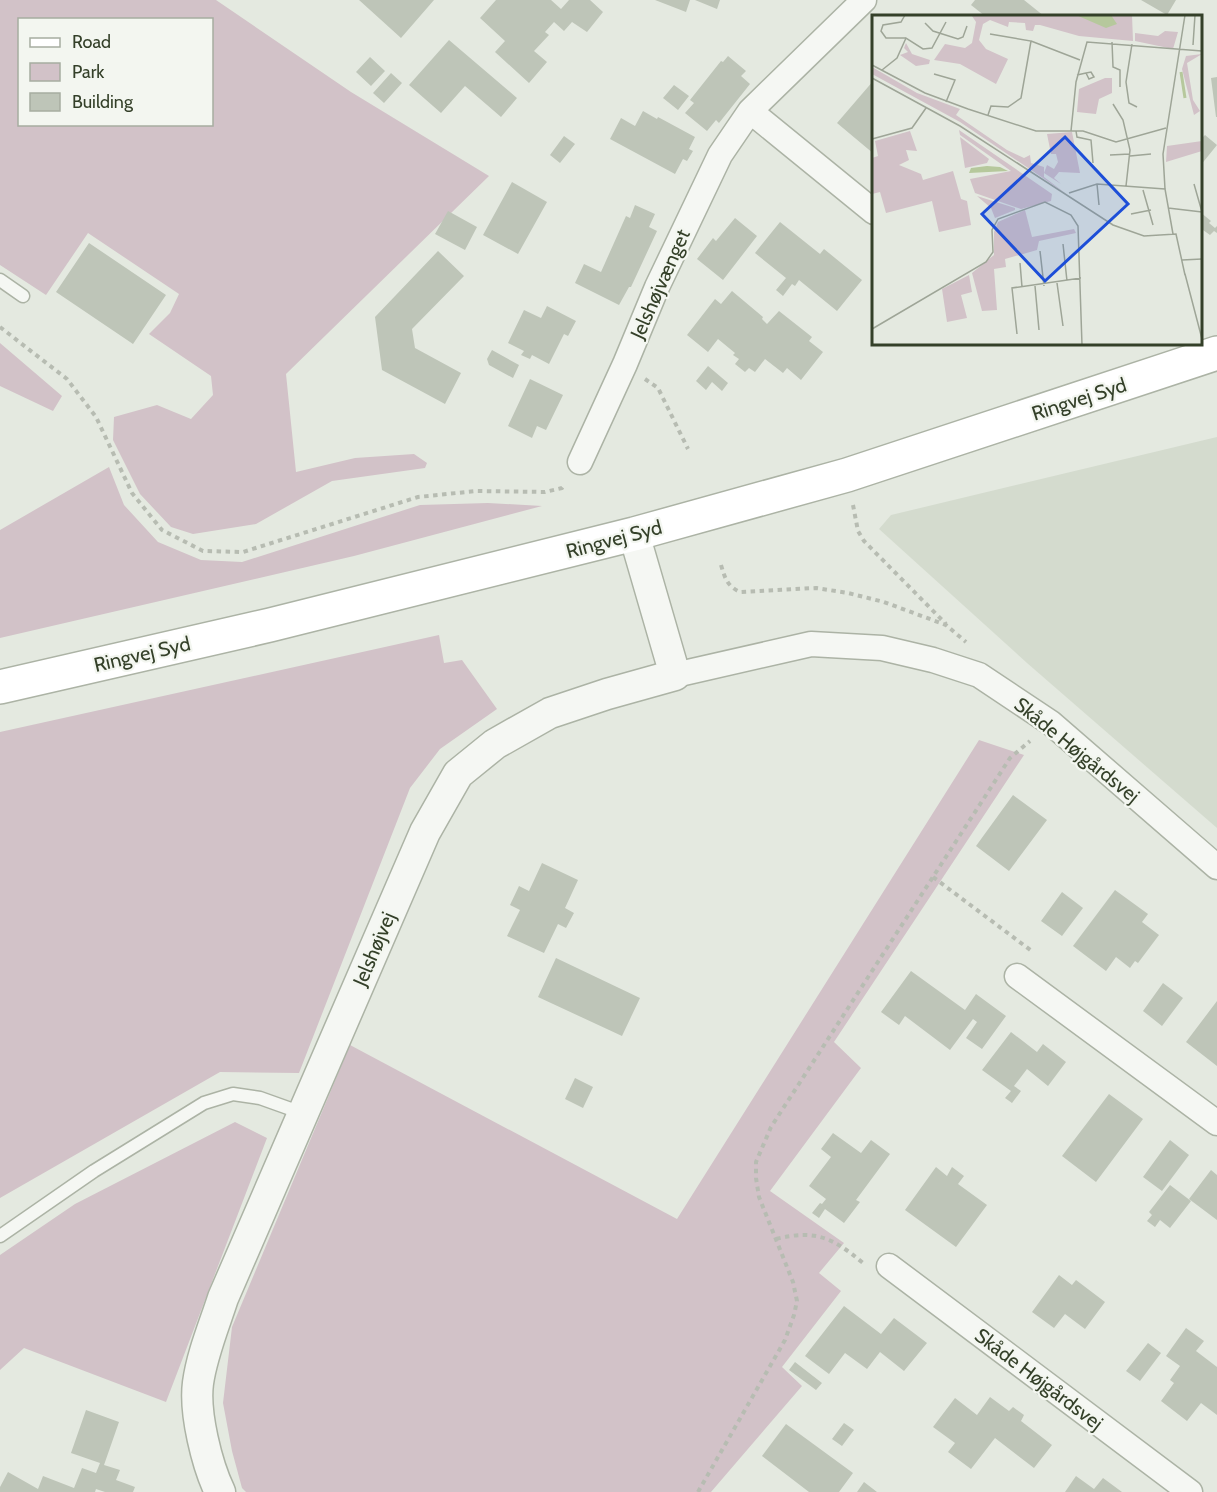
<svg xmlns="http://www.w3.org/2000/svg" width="1217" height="1492" viewBox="0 0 1217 1492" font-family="Cabin,sans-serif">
	<rect width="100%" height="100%" fill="#e4e9e0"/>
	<path fill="#d4dbce" d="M1217 437V828L1027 663 879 529 891 515Z"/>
	<path fill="#d2c2c8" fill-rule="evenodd" d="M0 0H216L351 92 489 176 286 374 296 472 355 458 414 454 427 463 425 468 332 481 256 524 193 534 171 527 140 494 113 440 114 417 157 405 191 419 213 395 211 376 149 334 170 313 179 294 88 233 46 295 0 265ZM20 20H212V124H20Z
		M0 343 62 396 53 411 0 386Z
		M109 467 124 505 158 542 201 560 242 562 420 505 488 503 542 506 354 556 0 638V530Z
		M439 635 444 663 462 660 497 709 440 749 410 788 299 1073 220 1072 0 1198V732Z
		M979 740 1024 755 834 1042 861 1068 770 1191 844 1243 819 1273 841 1291 782 1367 802 1386 711 1492H246L242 1488 232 1451 223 1403 232 1327 350 1045 677 1219Z
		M235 1122 267 1138 166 1402 24 1348 0 1370V1255L75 1204Z"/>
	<path fill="#bec5b8" d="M359 0H434L401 38Z
		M496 0H551L561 9 569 0H590L603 12 587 32 572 22 564 31 554 22 545 32 549 35 534 51 547 62 529 83 495 52 505 41 480 18Z
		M655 0H690L686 12Z
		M695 0H720L717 9Z
		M975 0H1024L1044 16H985L971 5Z
		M1141 0H1176L1167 15Z
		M449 40 517 98 501 117 465 86 441 113 409 85Z
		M728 56 746 71 741 76 750 84 719 123 716 120 707 131 685 113 694 103 690 100 721 61 723 62Z
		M370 57 385 71 371 86 356 72Z
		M391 73 402 83 384 103 373 93Z
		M1217 77V117H1216L1211 78Z
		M874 80V154L837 123Z
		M674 85 689 96 678 110 663 98Z
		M643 111 657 119 658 117 695 137 689 149 693 151 687 161 683 159 675 174 610 139 621 118 635 126Z
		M1205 135 1217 145 1200 166V140Z
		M564 136 575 144 560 163 550 155Z
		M512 182 547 202 518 254 483 235Z
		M635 205 655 214 649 227 657 231 631 287H629L619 305 575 283 584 264 601 272 626 216 630 218Z
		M448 211 477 227 465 250 435 234Z
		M1200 212 1211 221 1209 223 1215 228 1217 226V233L1214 231 1210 235 1203 230 1200 233Z
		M735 218 757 236 723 280 697 259 713 238 716 241Z
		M780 222 820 254 824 249 862 280 837 311 799 280 795 286 792 284 783 296 776 290 786 278 755 253Z
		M89 243 166 295 133 344 56 292Z
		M438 251 464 276 412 329 415 348 461 373 445 404 382 370 375 317Z
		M732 291 763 317 762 319 767 324 779 311 812 337 809 341 823 352 801 380 787 368 783 373 765 359 755 372 749 368 745 372 735 364 739 359 733 355 735 353 718 339 708 352 687 335 715 299 721 304Z
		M547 306 576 321 568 336 564 334 549 364 532 355 530 359 521 355 524 351 508 343 524 310 541 318Z
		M492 350 519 365 513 378 489 365 487 359Z
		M708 366 728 383 722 391 712 382 706 390 696 381Z
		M530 379 563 395 546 430 537 426 532 438 508 426Z
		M1013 795 1047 820 1009 871 976 846Z
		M542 863 578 880 565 908 574 913 566 928 558 924 544 953 507 936 520 910 510 905 519 886 529 891Z
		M1115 890 1148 914 1142 922 1159 935 1138 963 1135 961 1130 968 1116 957 1106 971 1073 946Z
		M1062 892 1083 908 1062 936 1041 921Z
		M556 958 640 998 622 1036 538 997Z
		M911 971 965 1010 976 994 1006 1016 982 1049 966 1038 977 1022 973 1019 950 1050 905 1016 899 1025 881 1012Z
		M1163 983 1183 998 1162 1026 1143 1011Z
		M1217 1001V1066L1186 1042Z
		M1011 1032 1037 1052 1043 1044 1066 1062 1048 1086 1027 1069 1014 1086 1021 1091 1012 1103 1005 1098 1011 1091 982 1070Z
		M575 1078 593 1087 583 1108 565 1099Z
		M1109 1094 1143 1119 1096 1182 1062 1156Z
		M833 1133 861 1153 871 1140 890 1154 856 1200 860 1202 844 1223 825 1209 819 1218 812 1213 820 1203 822 1204 826 1199 809 1186 831 1157 821 1149Z
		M1170 1140 1189 1155 1162 1191 1143 1177Z
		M936 1167 947 1176 952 1167 964 1176 958 1184 987 1205 956 1247 905 1210Z
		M1211 1170 1217 1175V1220L1189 1199Z
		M1170 1185 1191 1201 1170 1228 1160 1220 1155 1227 1147 1221 1152 1215 1149 1212Z
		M1059 1275 1072 1285 1076 1280 1105 1302 1085 1329 1065 1314 1054 1328 1032 1312Z
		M844 1306 881 1334 894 1318 927 1343 904 1371 880 1352 867 1369 845 1353 829 1374 805 1356Z
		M1186 1328 1204 1341 1196 1351 1217 1367V1415L1201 1403 1187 1421 1161 1401 1174 1383 1170 1380 1180 1366 1166 1356Z
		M1148 1343 1161 1353 1140 1381 1126 1371Z
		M795 1362 822 1383 816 1390 789 1370Z
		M990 1397 1009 1411 1013 1407 1024 1415 1021 1421 1052 1445 1034 1468 995 1438 971 1469 948 1452 955 1443 933 1427 955 1398 977 1415Z
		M86 1410 119 1422 104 1465 120 1470 116 1480 135 1487 133 1492H105L96 1489 95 1492H0V1487L8 1472 38 1489 43 1476 74 1488 82 1468 96 1473 100 1463 71 1453Z
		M844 1423 854 1430 842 1446 832 1439Z
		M786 1424 853 1473 839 1492H809L762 1456Z
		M1076 1476 1094 1489 1103 1478 1122 1492H1065Z
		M864 1482 877 1492H857Z"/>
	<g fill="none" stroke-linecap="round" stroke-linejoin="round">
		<g stroke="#acb3a5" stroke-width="15">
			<path id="service" d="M0 280 23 296
				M0 1236 94 1171 204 1103 233 1094 260 1098 302 1113"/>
		</g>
		<g stroke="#acb3a5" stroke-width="27">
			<path id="minor" d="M750 111 874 212
				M580 462 625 364 657 287 720 155 750 111 864 0
				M675 675 811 644 882 648 933 660 979 675 1051 723 1217 867
				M1017 976 1217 1123
				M889 1266 1190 1492"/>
		</g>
		<g stroke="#acb3a5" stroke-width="33">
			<path id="tertiary" d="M220 1492C207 1465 194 1413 198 1383 202 1354 214 1326 223 1298L425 832 458 774 495 744 550 713 607 694 675 675 634 534"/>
		</g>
		<g stroke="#acb3a5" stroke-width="36">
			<path id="secondary" d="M0 687 270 625 634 534 847 475 1217 353"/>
		</g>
		<path stroke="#b7bcb2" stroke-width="4" stroke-dasharray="4.5 4.5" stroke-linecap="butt" d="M0 327 67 379 96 417 132 493 162 530 203 551 243 552 418 497 476 491 545 492 562 488 565 484
			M645 379 658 388 688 449
			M853 505 858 531 864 541 946 624
			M721 565C725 578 727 586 740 592L816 588 848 593 884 602 946 625 966 642
			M933 877 1033 952
			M776 1239C816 1229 833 1238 863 1263
			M698 1492 785 1340 794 1315 797 1301 793 1282 759 1197 756 1178V1162L771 1127 1010 758 1030 741"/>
		<use href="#service" stroke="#f5f7f3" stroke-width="12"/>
		<use href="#minor" stroke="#f5f7f3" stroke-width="24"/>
		<use href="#tertiary" stroke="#f5f7f3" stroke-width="30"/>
		<use href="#secondary" stroke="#fff" stroke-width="33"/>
	</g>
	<g text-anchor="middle" stroke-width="4.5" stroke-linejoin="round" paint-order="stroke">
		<g font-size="20" fill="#344029" stroke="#f3f6f0">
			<text transform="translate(660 284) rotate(-66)" y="7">Jelshøjvænget</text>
			<text transform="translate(1079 399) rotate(-18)" y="7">Ringvej Syd</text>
			<text transform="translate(614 539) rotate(-15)" y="7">Ringvej Syd</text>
			<text transform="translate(142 654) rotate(-13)" y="7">Ringvej Syd</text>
			<text transform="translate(1077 750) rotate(39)" y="7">Skåde Højgårdsvej</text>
			<text transform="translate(374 949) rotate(-67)" y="7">Jelshøjvej</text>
			<text transform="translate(1039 1379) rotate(37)" y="7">Skåde Højgårdsvej</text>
		</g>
	</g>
	<g transform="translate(872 15)">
		<rect width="330" height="330" fill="#e4e9e0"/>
		<path d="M85 0H260L261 26 207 21 168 10H163L161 16 154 15 153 8 137 7 136 12 118 5 111 9 107 25 114 34 136 44 124 69 88 49 62 45 73 29 93 33 100 28 104 7 100 1ZM293 16 306 17 301 34 263 26V18L286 21ZM34 28 40 39 58 45 57 49 44 51 28 40 36 37 32 33ZM330 39 315 48 321 85 328 96 322 100 310 54 314 41ZM0 52 45 78 88 94 84 100 135 135 152 143 158 140 159 148 172 152V162L193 178 88 107 0 59ZM233 63H240V78L227 84 224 99 205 97 207 74ZM87 115 180 179 179 186 149 194 103 178 98 164 139 156 88 120ZM38 116 45 136 34 135 37 145 27 150 49 159 51 165 81 156 89 184 95 186 99 210 67 217 60 186 14 198 8 177 0 179V143L6 141 3 126ZM200 117 208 158 187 157 182 163 189 169 172 158 175 150 182 154 186 147 184 139H179L175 119ZM88 122 117 144 115 148 93 153ZM330 126V136L294 147 295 131ZM105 181 143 193V195L123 203 119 193ZM153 195 160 222 202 214 204 218 167 226 165 235 133 244 134 252 122 254 125 295 110 296 100 258 122 240V217L126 207ZM97 260 100 277 89 280 95 303 75 307 70 274Z" fill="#d2c2c8"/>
		<path d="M204 0H239L245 9 234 13ZM115 151 128 152 136 156 97 158 99 153Z" fill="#b6c89c"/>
		<path fill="none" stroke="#b6c89c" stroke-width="3" d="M309 57 313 83"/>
		<path fill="none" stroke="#9ea597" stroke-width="1.5" d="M33 0 29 7 11 10 9 16 14 23H34M53 8 61 16 86 24 91 22 95 11M159 26 208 45M240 27 241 52 248 55V72M260 29 254 67 257 88 265 92M321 30 323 0M0 50 53 78 96 94M10 55 25 43 34 23 51 34 60 33 74 7M62 59 83 65 74 87M205 60 214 58 219 57 222 62 217 64 214 58M0 63 88 111 241 210 272 221 304 219 313 260M241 89 251 105 258 135 254 171M96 94 164 116H211L244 127 294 113M116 100 119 91 136 92 149 83 159 26 118 19M199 116 204 67 215 27 330 36M204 116 205 122 219 125 221 148M0 124 40 113 54 93M238 140 258 139M258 141 279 139M225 169 227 190M322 169 330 197M271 175 281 210M197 178 225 169 293 174M296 193 330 197M259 199 279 195M301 219 293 174 291 139 313 0M191 229 195 266M168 236 172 271M310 245 330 244M148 248 150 272M313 259 330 324M185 268 191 311M163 271 167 315M0 314 114 247 121 237 120 215 126 204 173 187 199 200 206 211 210 330M145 319 140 273 209 263"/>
		<path fill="#1d4ed8" fill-opacity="0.15" stroke="#1d4ed8" stroke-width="3" d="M193 122 256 189 173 266 110 199Z"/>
		<rect width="330" height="330" fill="none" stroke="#344029" stroke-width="3"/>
	</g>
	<rect x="18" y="18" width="195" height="108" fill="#f3f6f0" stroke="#a7ada0" stroke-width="1.5"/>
	<rect x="30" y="38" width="30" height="9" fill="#ffffff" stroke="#a7ada0" stroke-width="1.5"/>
	<text x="72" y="48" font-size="18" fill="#344029">Road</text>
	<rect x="30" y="63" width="30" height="18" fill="#d2c2c8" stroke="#a7ada0" stroke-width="1.5"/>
	<text x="72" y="78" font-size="18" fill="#344029">Park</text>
	<rect x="30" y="93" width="30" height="18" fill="#bec5b8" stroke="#a7ada0" stroke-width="1.5"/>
	<text x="72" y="108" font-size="18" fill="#344029">Building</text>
</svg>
